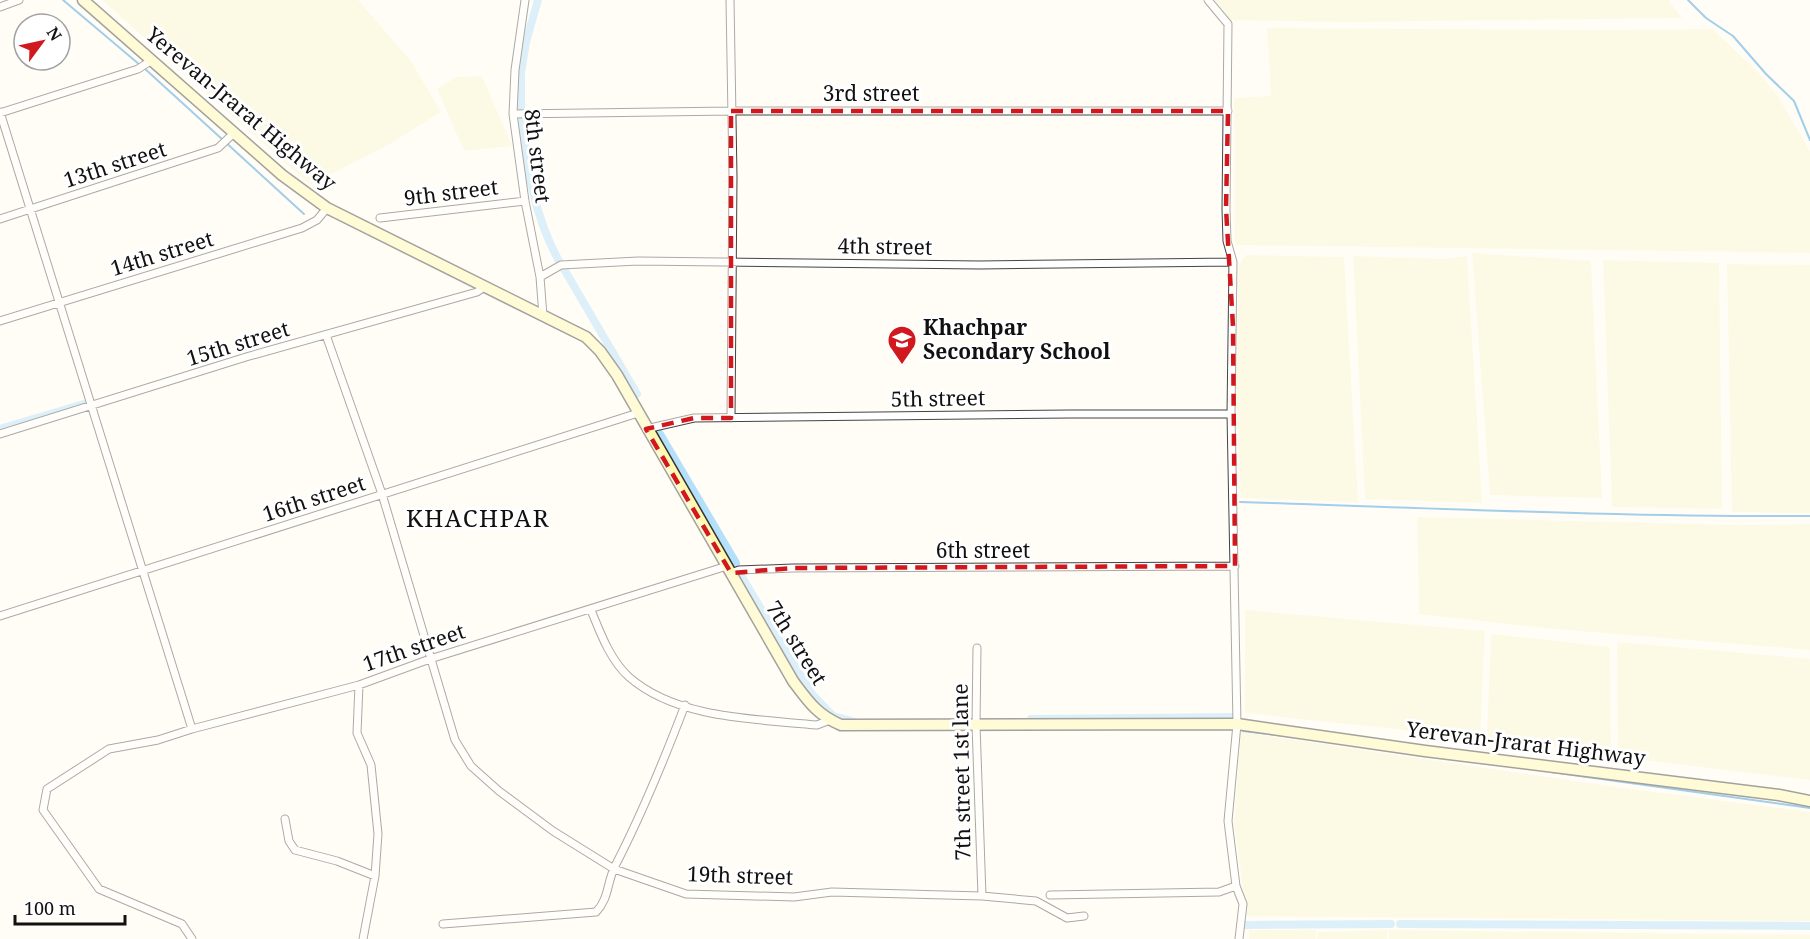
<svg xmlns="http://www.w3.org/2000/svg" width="1810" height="939" viewBox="0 0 1810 939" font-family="'Noto Serif',serif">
	<rect width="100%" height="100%" fill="#fffdf5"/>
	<path fill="#f9f6d1" d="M102 0H358L411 61 441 112 388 145 310 185Z
		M1215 0H1668L1682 18 1349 22 1230 20Z
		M1267 28 1602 30 1712 29 1757 71 1777 95 1810 151V253L1235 245 1234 98 1271 96Z
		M482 76 512 146 464 151 437 89 456 77Z
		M1472 253 1591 261 1602 498 1490 495Z
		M1246 255 1344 257 1358 502 1241 498 1236 387 1239 265Z
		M1353 256 1445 259 1467 256 1482 503 1365 499Z
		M1603 260 1719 263 1722 509 1612 507Z
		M1727 264 1810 265V513L1732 512Z
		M1417 517 1735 525 1810 524V650L1543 628 1419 614Z
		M1245 610 1485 631 1480 738 1245 713Z
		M1491 634 1610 647 1611 752 1487 740Z
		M1617 642 1810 659V780L1618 757Z
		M1241 732 1622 788 1810 812V921L1247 916 1234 824Z
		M1249 930H1316V939H1249Z
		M1388 930 1387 939H1317V932Z
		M1389 930 1810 935V939H1389Z"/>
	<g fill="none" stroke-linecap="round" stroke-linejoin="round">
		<path stroke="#3395db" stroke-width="2" d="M63 0 140 65
			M1688 0 1706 18 1733 36 1766 74 1794 101 1810 140
			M144 68 304 214
			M1240 502C1430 508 1620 517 1810 516
			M1243 731 1293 737
			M1551 772 1810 808"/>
		<path stroke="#b4e0fc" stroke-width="8" d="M521 107V73L526 42 538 0
			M521 117C527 168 534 216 559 261
			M564 269 637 394
			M0 429 87 403
			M660 434 736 563
			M742 577 812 694 833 716 852 721
			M1031 719 1231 717
			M1400 924 1810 926
			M1245 925 1391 924"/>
		<g stroke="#444" stroke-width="9">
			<path id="minor" d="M525 0 515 70 513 114 525 201 540 277 543 316
				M730 0 733 176 731 418
				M1208 0 1228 24 1226 209 1227 241 1233 262 1231 414 1237 724 1228 821 1236 886 1243 904 1239 939
				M0 7 19 0
				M0 112 192 729
				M0 113 138 69 152 60
				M513 114 731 111H1228
				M380 218 525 201
				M0 219 218 148 234 133
				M540 277 561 265 638 261 980 265 1233 262
				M0 321 302 228 317 220 327 208
				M326 335 382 494 455 740 471 766 499 791 553 831 614 869 686 894 794 897 832 892 982 896 1036 901 1067 918 1084 916
				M646 429 694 418 1070 414H1231
				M0 434 246 357 477 292 484 287
				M731 573 739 570 793 568 1235 566
				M591 610C600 632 610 660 629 677 677 719 756 719 817 725L830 720
				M0 616 638 413
				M977 648 976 725 982 896
				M359 685 357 733 371 765 378 834 375 876 363 939
				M285 819 289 841 295 850 337 861 375 876
				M1050 895 1219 892 1236 886
				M443 924 596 912C609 899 607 882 615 866 642 814 664 760 685 705
				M192 939 182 924 99 889 43 810 47 789 109 749 158 740 192 729 359 685 430 659 727 566"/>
		</g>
		<g stroke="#333" stroke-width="13">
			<path id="secondary" d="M83 0 282 175 327 208 586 337 600 351 617 375 793 681C808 701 817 715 841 725L1237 724 1425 751 1779 795 1810 801"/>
		</g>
		<use href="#minor" stroke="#fff" stroke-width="7"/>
		<use href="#secondary" stroke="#fff8b0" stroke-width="10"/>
	</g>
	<path d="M0 0H1810V939H0ZM731 111H1228L1226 209 1233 326 1235 566 793 568 731 573 646 429 694 418H731Z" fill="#fffdf5" fill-opacity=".55" fill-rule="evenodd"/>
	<path fill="none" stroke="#d1181e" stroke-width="4.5" stroke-dasharray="12 8" stroke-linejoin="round" d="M731 111H1228L1226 209 1233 326 1235 566 793 568 731 573 646 429 694 418H731Z"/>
	<defs>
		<g id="school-pin" transform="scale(1.5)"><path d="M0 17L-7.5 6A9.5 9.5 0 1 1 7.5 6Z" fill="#d1181e" stroke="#fff"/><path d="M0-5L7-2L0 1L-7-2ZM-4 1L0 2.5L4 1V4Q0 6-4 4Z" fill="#fff"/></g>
	</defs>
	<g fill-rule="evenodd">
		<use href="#school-pin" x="902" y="340"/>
	</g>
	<g text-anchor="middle" stroke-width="6" stroke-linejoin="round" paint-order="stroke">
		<g font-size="21" fill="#111" stroke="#fff">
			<text x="871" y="101">3rd street</text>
			<text transform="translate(241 109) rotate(40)" y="7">Yerevan-Jrarat Highway</text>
			<text transform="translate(537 156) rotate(83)" y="7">8th street</text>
			<text transform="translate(115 165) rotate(-18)" y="7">13th street</text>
			<text transform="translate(451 193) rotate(-7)" y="7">9th street</text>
			<text transform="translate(885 247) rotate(1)" y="7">4th street</text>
			<text transform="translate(162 254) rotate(-17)" y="7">14th street</text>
			<text transform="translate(238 344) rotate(-17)" y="7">15th street</text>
			<text transform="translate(938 399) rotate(-1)" y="7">5th street</text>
			<text transform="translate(314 499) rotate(-18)" y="7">16th street</text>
			<text x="983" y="558">6th street</text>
			<text transform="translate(796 643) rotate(58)" y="7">7th street</text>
			<text transform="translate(414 648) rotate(-19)" y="7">17th street</text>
			<text transform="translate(1526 744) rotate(7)" y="7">Yerevan-Jrarat Highway</text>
			<text transform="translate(962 772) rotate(-91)" y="7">7th street 1st lane</text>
			<text transform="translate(740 876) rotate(2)" y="7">19th street</text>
		</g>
		<g font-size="21" font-weight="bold" fill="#111" stroke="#fff" text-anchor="start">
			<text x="923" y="335">Khachpar<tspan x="923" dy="24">Secondary School</tspan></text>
		</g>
		<g font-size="24" letter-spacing="1.5" fill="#111" stroke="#fff">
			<text x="478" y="527">KHACHPAR</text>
		</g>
	</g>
	<g transform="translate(42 42) rotate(57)"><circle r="28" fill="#ffffff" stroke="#a0a0a0" stroke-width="1.5"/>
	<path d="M0-4.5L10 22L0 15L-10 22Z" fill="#d1181e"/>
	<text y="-9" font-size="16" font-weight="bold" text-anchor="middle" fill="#111111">N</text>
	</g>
	<path d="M15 915v9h110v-9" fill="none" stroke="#111111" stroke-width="3"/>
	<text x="24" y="915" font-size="18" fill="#111111" stroke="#ffffff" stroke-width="4.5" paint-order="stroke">100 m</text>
</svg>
